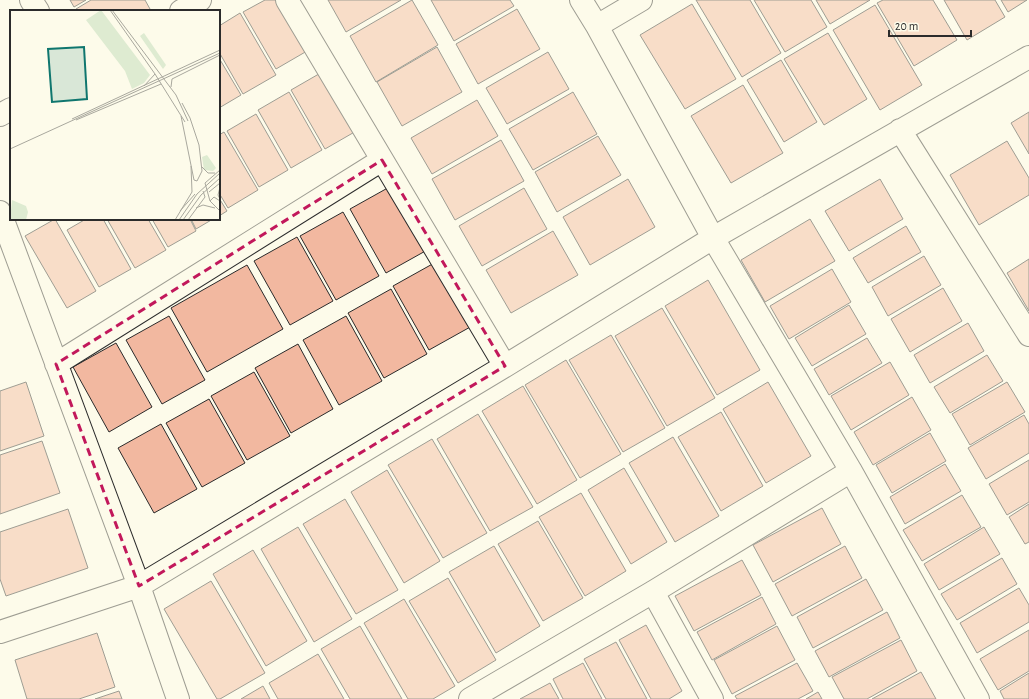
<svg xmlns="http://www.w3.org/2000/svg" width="1029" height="699" viewBox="0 0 1029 699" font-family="'Alegreya Sans',sans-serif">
	<rect width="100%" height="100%" fill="#fdfbea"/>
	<path fill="#f2b8a0" stroke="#2b2b2b" d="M70 0H86L74 7Z
		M91 0H145L150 9 146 11H77L76 9Z
		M265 0H278L307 51 276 69 243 12Z
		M328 0H401L346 32Z
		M412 0 438 45 376 82 350 36Z
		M431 0H510L514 6 454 41Z
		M696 0H750L781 53 742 77Z
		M754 0H811L827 27 785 52Z
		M816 0H870L830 24Z
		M883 0H933L957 40 914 66 877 3Z
		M944 0H995L1005 17 967 40Z
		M1001 0H1027L1008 12Z
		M692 4 736 79 685 109 640 35Z
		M875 5 922 85 880 110 833 30Z
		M517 9 540 49 478 84 456 44Z
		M240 13 276 75 243 94 219 52V26Z
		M828 33 867 99 824 125 784 59Z
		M437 47 462 92 402 126 377 82Z
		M548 52 569 89 507 124 486 88Z
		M219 58 241 95 219 108Z
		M781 60 817 122 784 142 747 80Z
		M324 71 358 130 325 149 291 90Z
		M743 85 783 153 731 183 691 116Z
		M289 92 322 150 291 168 258 110Z
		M573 92 597 134 533 170 509 129Z
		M477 100 498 136 432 174 411 138Z
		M1029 112V154L1011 123Z
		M256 114 288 170 259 187 227 131Z
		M224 132 258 190 228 208 219 193V135Z
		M598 136 621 175 557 212 535 172Z
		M501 140 524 181 455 220 432 179Z
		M1007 141 1029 178V195L979 225 950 175Z
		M628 179 655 227 590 265 563 217Z
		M880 179 903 219 849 251 825 211Z
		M393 185 429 249 386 273 350 209Z
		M524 188 547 229 482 266 459 226Z
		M219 198 227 211 219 216Z
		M343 212 379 276 336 300 300 236Z
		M55 219 96 291 67 308 25 236Z
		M86 219H103L131 269 99 287 67 230Z
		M107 219H148L166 250 135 268Z
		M152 219H190L196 231 168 247Z
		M191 219H213L196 229Z
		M810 219 835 261 765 302 741 260Z
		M906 226 921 252 868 283 853 258Z
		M553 231 578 275 511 313 486 270Z
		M297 237 333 301 290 325 254 261Z
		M924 256 941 285 888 316 872 287Z
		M1029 259V311L1007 273Z
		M436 262 472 326 429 350 393 286Z
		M247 265 283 329 207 372 171 308Z
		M832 269 851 302 789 339 770 306Z
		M708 280 760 370 717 395 665 306Z
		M943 288 962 321 910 352 891 319Z
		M391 289 427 354 384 378 348 313Z
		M849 305 866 334 812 366 795 338Z
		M662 308 715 398 667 426 615 336Z
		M169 316 205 380 162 404 126 340Z
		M346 316 382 381 339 405 303 340Z
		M968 323 984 351 930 383 914 355Z
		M611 335 665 428 623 452 569 360Z
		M867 338 882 363 829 395 814 369Z
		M116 343 152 407 109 432 73 367Z
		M298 344 333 409 291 433 255 368Z
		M987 355 1003 381 950 413 934 387Z
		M566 360 621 454 580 478 525 385Z
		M890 362 909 395 851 430 831 396Z
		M254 372 290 436 247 460 211 396Z
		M26 382 44 436 0 451V391Z
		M768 382 811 456 766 483 723 409Z
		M1007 382 1025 412 970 445 952 414Z
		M523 386 577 480 537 504 482 411Z
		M912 397 931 430 873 465 854 432Z
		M209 399 245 463 202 487 166 423Z
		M721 412 763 486 721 511 678 437Z
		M478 414 533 507 490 531 437 439Z
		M1024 415 1029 424V453L986 479 968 448Z
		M161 424 197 489 154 513 118 448Z
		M930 433 946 461 892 493 876 465Z
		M673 437 719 516 675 542 629 463Z
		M432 439 487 533 443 558 388 465Z
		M42 441 60 493 0 514V455Z
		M1029 460V502L1007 515 989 484Z
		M945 464 961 491 905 524 890 497Z
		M624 468 667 542 631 564 588 490Z
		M387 470 440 561 404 583 351 492Z
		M581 493 626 571 585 596 539 517Z
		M962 495 981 527 922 561 903 530Z
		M345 499 398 590 356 614 303 524Z
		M1029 504V542L1025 544 1009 517Z
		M822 508 841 544 773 582 753 545Z
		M68 509 88 568 6 596 0 579V532Z
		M538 521 583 598 543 621 498 544Z
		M298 527 352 619 314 642 261 549Z
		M984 527 1000 554 939 590 924 564Z
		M494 546 540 626 496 653 449 572Z
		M845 546 862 578 792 616 775 584Z
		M253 550 307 641 266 666 213 574Z
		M1002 558 1017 584 957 620 941 594Z
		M742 560 761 595 694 631 675 596Z
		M448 578 496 660 458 683 409 601Z
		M866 579 883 610 813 648 797 617Z
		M211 581 265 673 220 699H217L164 609Z
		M1019 588 1029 605V622L977 653 960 623Z
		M762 597 776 624 712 660 697 632Z
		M404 599 455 686 433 699H408L364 623Z
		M887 612 900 638 829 677 815 651Z
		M646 625 682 691 669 699H651L619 640Z
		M360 626 402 699H350L321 649Z
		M777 626 795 660 732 694 714 660Z
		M1029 630V671L998 690 980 659Z
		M97 633 115 687 79 699H27L15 660Z
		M901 640 917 671 867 699H844L832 677Z
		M616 642 647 699H606L584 659Z
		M318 654 344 699H278L269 683Z
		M583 663 602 699H563L553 679Z
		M797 663 813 691 798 699H737L735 696Z
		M921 672 936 699H872Z
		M1029 673V699H1004L1000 691Z
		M550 683 559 699H520Z
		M263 686 270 699H241Z
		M119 691 122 699H95Z
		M818 692 822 699H806Z"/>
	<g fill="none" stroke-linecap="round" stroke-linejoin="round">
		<g stroke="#2b2b2b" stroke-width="24">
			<path id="minor" d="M31 0 38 11
				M287 0 505 366
				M581 0 597 26 713 238 851 471 978 699
				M181 11 200 0
				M597 26 641 0
				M0 115 11 109
				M900 130 1029 335
				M0 212 139 586 178 699
				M56 364 382 160
				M653 592 712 699
				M0 632 139 586 505 366 713 238 1029 57
				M470 699 653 592 851 471"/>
		</g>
		<use href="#minor" stroke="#fdfbea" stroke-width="22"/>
	</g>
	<path d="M0 0H1029V699H0ZM382 160 505 366 139 586 56 364Z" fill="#fdfbea" fill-opacity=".55" fill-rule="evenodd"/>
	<path fill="none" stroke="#c2185b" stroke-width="3" stroke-dasharray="8 5" stroke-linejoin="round" d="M382 160 505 366 139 586 56 364Z"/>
	<g transform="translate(10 10)">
		<rect width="210" height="210" fill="#fdfbea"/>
		<path d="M91 0 140 65 134 73 122 79 115 61 76 10ZM134 23 156 55 153 59 130 26ZM197 145 206 158 203 161 194 160 192 147ZM2 190 16 196 18 202 16 210H0Z" fill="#deebd1"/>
		<path fill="none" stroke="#a9a89e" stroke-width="1" d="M100 0 145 64 175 112M102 0 166 85 178 111M134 76 145 64M161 77 162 69 210 45M171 106 184 170 187 171 192 161 189 135 180 108 172 93M62 109 210 40M66 110 151 74M0 139 210 43M192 157 198 163H205M210 177 208 185 210 189M199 182 210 173M200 191 195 173 210 160M210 191 204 187 200 191 210 201M186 198 193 195 205 198M170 201 185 184M165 210 182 182 181 156M169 210 187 184 210 163M173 210 191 185 210 168M178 210 195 187 193 181"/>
		<path fill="#0f766e" fill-opacity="0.15" stroke="#0f766e" stroke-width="2" d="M74 37 77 89 42 92 38 39Z"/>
		<rect width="210" height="210" fill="none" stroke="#2b2b2b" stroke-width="2"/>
	</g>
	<path d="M889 30v6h82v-6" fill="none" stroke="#2b2b2b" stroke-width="2"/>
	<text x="895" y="30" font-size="12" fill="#2b2b2b" stroke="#fdfbea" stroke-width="3" paint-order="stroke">20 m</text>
</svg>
